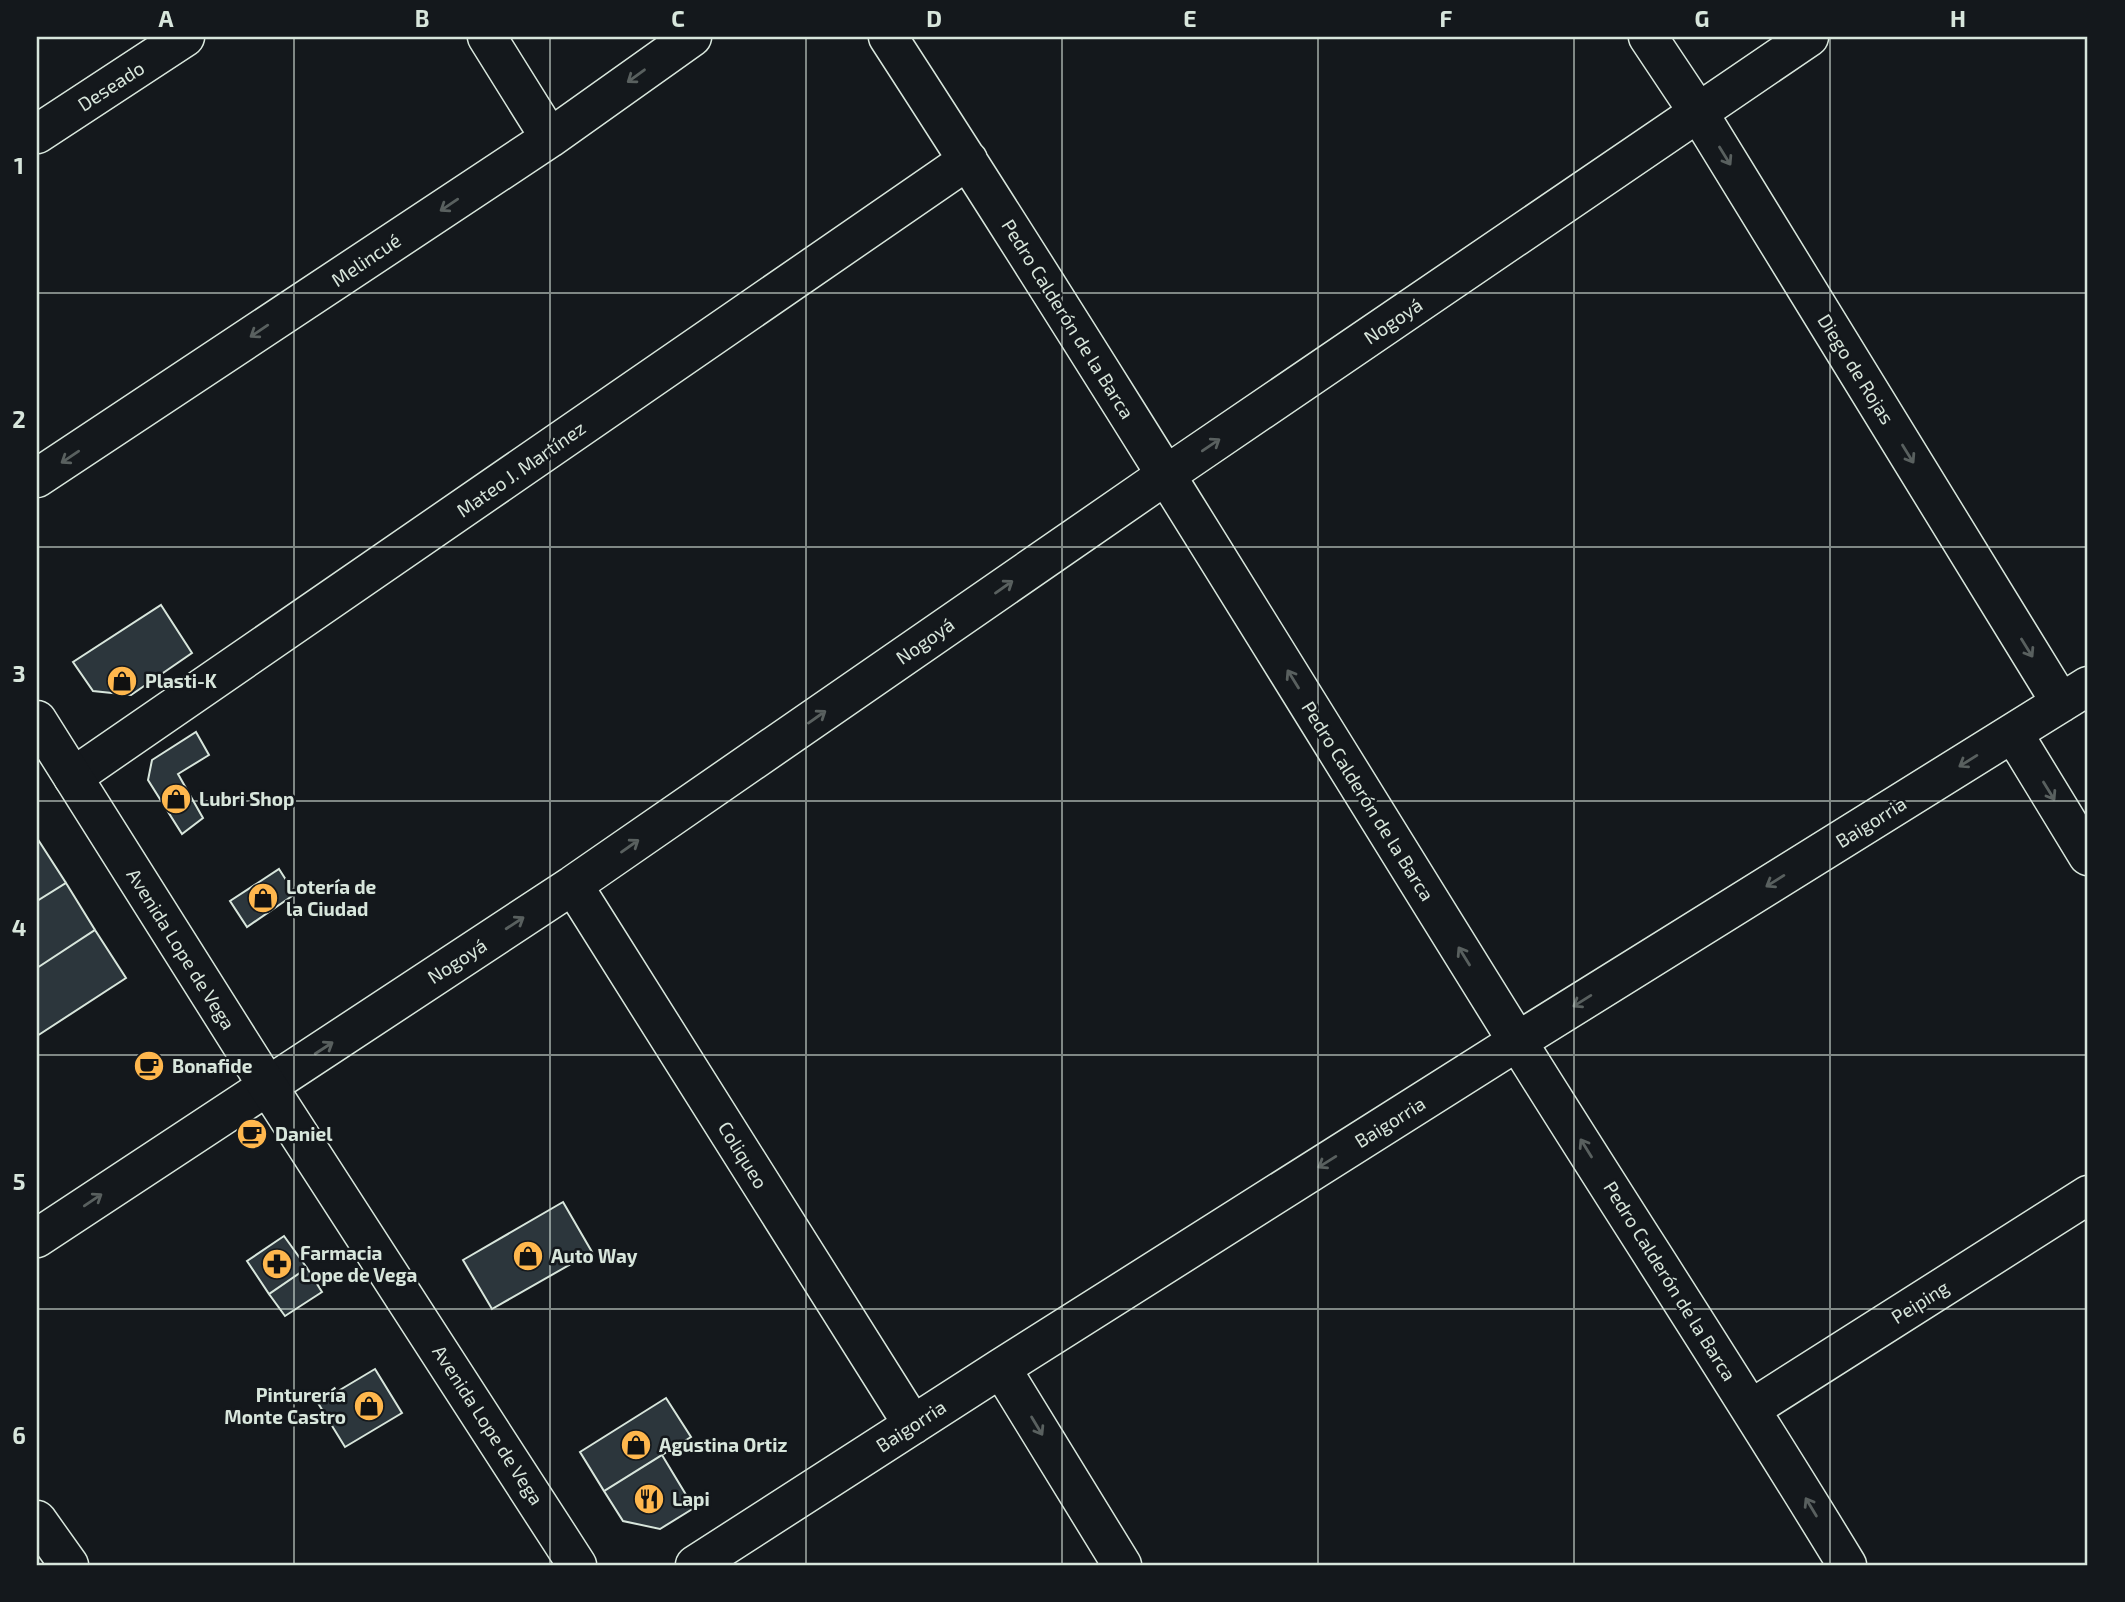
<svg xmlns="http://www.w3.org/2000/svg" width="2125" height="1602" viewBox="0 0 2125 1602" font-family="'Exo 2',sans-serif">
	<rect width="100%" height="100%" fill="#14181c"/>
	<path fill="#2c363c" stroke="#d8e6dc" stroke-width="2" d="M161 605 192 653 131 695 93 691 73 662Z
		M196 732 209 755 178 774 203 818 182 834 148 780 152 760Z
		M37 838 66 883 37 901Z
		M279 869 295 894 247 927 230 901Z
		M66 883 95 930 37 968V901Z
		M95 930 126 978 37 1036V968Z
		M563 1202 592 1252 492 1309 463 1260Z
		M284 1236 307 1268 269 1294 247 1261Z
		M307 1268 322 1292 285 1316 269 1294Z
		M375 1369 402 1413 345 1447 318 1403Z
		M666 1398 691 1437 604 1491 580 1452Z
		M662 1455 694 1508 660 1529 623 1521 604 1491Z"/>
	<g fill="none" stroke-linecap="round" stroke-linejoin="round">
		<g stroke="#d8e6dc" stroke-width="41">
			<path id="minor" d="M487 37 550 138
				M888 37C1100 364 1303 697 1509 1028 1621 1208 1737 1384 1847 1565
				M1648 37 1698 112 2061 703
				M37 134 185 37
				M37 478 550 138 692 37
				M2013 733 2088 856
				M73 777 968 160
				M573 885 913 1425
				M37 1238 573 885 1166 475 1809 37
				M1001 1368 1122 1565
				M1751 1409 2088 1195
				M37 1520 69 1565
				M695 1565 1001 1368 1518 1041 2088 686"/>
		</g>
		<g stroke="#d8e6dc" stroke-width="41">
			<path id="secondary" d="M37 720 267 1085 577 1565"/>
		</g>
		<use href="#minor" stroke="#14181c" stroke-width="38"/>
		<use href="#secondary" stroke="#14181c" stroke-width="38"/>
	</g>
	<defs><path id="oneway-shaft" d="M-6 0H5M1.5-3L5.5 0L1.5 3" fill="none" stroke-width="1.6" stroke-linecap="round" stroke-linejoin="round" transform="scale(1.75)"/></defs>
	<g stroke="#59605f">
		<use href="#oneway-shaft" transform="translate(636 76) rotate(144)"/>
		<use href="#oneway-shaft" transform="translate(1725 156) rotate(58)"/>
		<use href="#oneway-shaft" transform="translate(449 205) rotate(146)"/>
		<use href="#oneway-shaft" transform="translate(259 331) rotate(146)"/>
		<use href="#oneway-shaft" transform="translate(1211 445) rotate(-34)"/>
		<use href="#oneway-shaft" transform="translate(1908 454) rotate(58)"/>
		<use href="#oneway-shaft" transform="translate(70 457) rotate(146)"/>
		<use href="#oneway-shaft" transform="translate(1004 587) rotate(-35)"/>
		<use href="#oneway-shaft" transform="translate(2027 648) rotate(58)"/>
		<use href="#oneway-shaft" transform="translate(1293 679) rotate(-122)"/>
		<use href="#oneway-shaft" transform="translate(817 717) rotate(-35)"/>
		<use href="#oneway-shaft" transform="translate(1968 761) rotate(148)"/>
		<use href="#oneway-shaft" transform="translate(2049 791) rotate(58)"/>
		<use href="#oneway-shaft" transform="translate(630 846) rotate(-35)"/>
		<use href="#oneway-shaft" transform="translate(1775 881) rotate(148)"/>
		<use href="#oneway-shaft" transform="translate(515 923) rotate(-33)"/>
		<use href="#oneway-shaft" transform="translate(1464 956) rotate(-122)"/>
		<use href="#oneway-shaft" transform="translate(1582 1001) rotate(148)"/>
		<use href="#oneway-shaft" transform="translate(324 1048) rotate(-33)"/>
		<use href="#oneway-shaft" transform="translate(1586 1148) rotate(-122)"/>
		<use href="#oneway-shaft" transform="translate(1327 1162) rotate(148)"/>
		<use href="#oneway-shaft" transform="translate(93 1200) rotate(-34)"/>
		<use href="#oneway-shaft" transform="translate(1037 1426) rotate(59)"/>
		<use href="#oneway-shaft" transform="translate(1811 1507) rotate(-121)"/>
	</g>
	<path fill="none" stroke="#d8e6dc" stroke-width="2" stroke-opacity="0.55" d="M294 37V1565M550 37V1565M806 37V1565M1062 37V1565M1318 37V1565M1574 37V1565M1830 37V1565M37 293H2088M37 547H2088M37 801H2088M37 1055H2088M37 1309H2088"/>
	<defs>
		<g id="shop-disc" transform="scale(1.575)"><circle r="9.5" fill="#ffb74d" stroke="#14181c"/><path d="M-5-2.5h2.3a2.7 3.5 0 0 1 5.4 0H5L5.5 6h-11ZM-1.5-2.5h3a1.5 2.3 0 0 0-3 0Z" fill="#111"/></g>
		<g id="cafe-disc" transform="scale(1.575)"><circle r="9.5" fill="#ffb74d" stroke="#14181c"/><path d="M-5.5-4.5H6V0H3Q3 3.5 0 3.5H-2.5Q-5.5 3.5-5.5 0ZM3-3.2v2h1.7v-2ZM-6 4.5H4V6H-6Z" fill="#111"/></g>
		<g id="pharmacy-disc" transform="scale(1.575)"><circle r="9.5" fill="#ffb74d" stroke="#14181c"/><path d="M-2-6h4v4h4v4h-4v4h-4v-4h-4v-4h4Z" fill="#111"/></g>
		<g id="restaurant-disc" transform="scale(1.575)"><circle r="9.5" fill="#ffb74d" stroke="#14181c"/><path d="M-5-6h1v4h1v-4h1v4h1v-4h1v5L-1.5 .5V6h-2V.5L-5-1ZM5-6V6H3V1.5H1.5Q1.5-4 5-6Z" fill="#111"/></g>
	</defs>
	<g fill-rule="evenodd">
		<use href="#shop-disc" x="122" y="681"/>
		<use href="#shop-disc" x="176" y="799"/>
		<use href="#shop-disc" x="263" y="898"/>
		<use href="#cafe-disc" x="149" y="1066"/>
		<use href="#cafe-disc" x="252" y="1134"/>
		<use href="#shop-disc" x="528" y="1256"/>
		<use href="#pharmacy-disc" x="277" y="1264"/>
		<use href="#shop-disc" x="369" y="1406"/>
		<use href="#shop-disc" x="636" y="1445"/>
		<use href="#restaurant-disc" x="649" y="1499"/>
	</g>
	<g text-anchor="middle" stroke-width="5" stroke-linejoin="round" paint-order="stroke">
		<g font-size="19" fill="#d8e6dc" stroke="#14181c">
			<text transform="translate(111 86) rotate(-33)" y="7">Deseado</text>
			<text transform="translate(366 260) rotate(-34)" y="7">Melincué</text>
			<text transform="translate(1068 319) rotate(58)" y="7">Pedro Calderón de la Barca</text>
			<text transform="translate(1393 321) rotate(-34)" y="7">Nogoyá</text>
			<text transform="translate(1856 369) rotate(58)" y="7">Diego de Rojas</text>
			<text transform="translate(521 469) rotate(-35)" y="7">Mateo J. Martínez</text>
			<text transform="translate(925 641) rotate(-35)" y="7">Nogoyá</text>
			<text transform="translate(1368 801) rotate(58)" y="7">Pedro Calderón de la Barca</text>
			<text transform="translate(1871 822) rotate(-32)" y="7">Baigorria</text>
			<text transform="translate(181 949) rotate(58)" y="7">Avenida Lope de Vega</text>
			<text transform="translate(457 961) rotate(-33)" y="7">Nogoyá</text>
			<text transform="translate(1390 1122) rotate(-32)" y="7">Baigorria</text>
			<text transform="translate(743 1155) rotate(58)" y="7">Coliqueo</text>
			<text transform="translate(1670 1281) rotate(58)" y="7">Pedro Calderón de la Barca</text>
			<text transform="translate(1920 1302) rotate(-32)" y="7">Peiping</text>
			<text transform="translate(488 1425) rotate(57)" y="7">Avenida Lope de Vega</text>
			<text transform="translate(911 1426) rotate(-33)" y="7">Baigorria</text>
		</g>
		<g font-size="19" font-weight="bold" fill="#d8e6dc" stroke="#14181c" text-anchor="start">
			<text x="145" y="688">Plasti-K</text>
			<text x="199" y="806">Lubri Shop</text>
			<text x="286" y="894">Lotería de<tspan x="286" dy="22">la Ciudad</tspan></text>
			<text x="172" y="1073">Bonafide</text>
			<text x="275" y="1141">Daniel</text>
			<text x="300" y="1260">Farmacia<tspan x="300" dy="22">Lope de Vega</tspan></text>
			<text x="551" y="1263">Auto Way</text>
			<text x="346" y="1402" text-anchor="end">Pinturería<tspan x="346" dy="22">Monte Castro</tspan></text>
			<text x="659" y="1452">Agustina Ortiz</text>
			<text x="672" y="1506">Lapi</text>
		</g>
	</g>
	<rect width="2125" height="1602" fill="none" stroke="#14181c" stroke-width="77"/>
	<rect x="38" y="38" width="2048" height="1526" fill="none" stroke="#d8e6dc" stroke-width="2.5"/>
	<g font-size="23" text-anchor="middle" font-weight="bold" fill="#d8e6dc">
		<text x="166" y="27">A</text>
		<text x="422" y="27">B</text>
		<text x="678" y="27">C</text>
		<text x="934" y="27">D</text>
		<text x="1190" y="27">E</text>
		<text x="1446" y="27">F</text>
		<text x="1702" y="27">G</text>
		<text x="1958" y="27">H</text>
		<text x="19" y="174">1</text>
		<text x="19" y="428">2</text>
		<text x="19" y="682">3</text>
		<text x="19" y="936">4</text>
		<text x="19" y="1190">5</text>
		<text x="19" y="1444">6</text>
	</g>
</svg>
